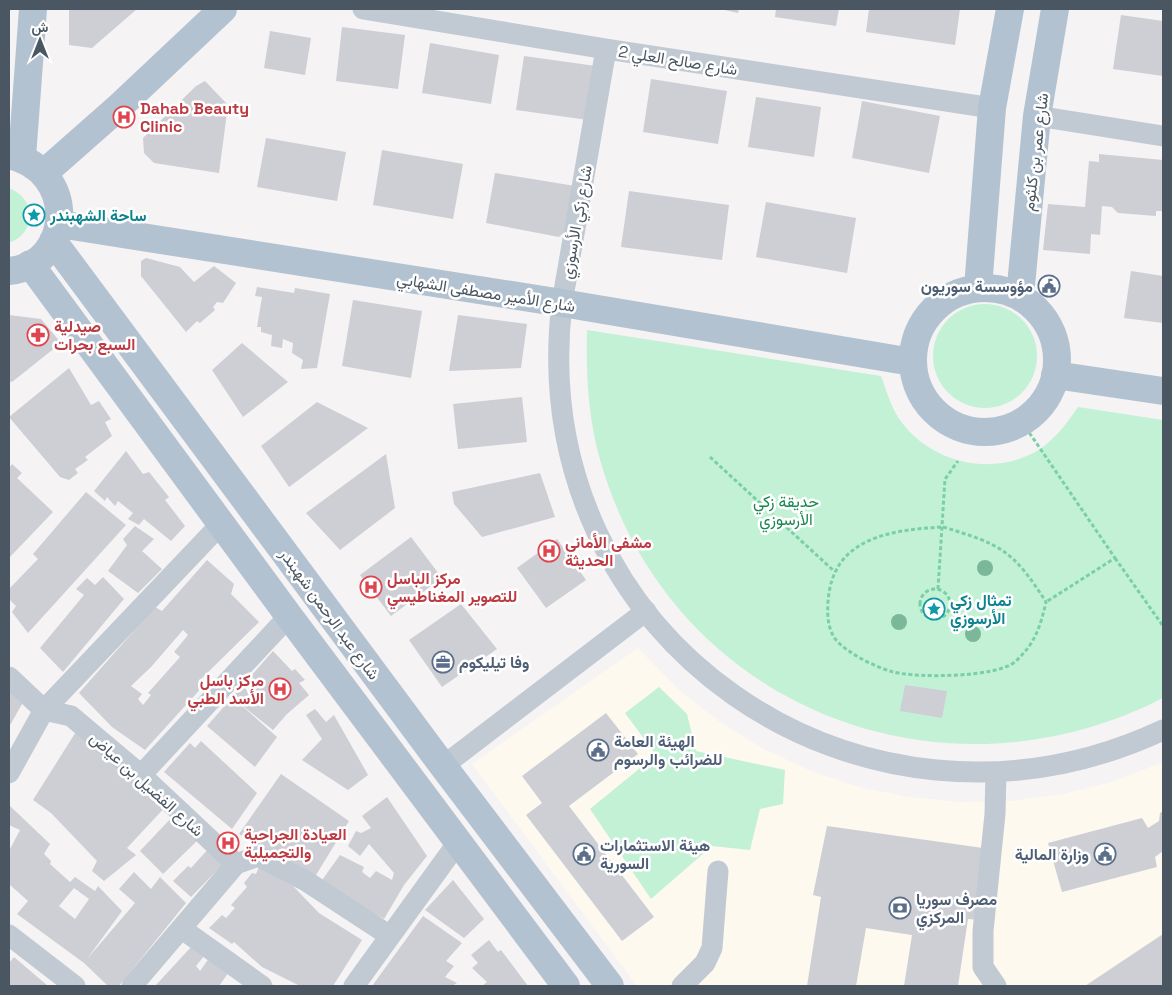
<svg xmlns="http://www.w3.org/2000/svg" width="1172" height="995" viewBox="0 0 1172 995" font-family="'Space Grotesk',Vazirmatn,sans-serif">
	<rect width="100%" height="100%" fill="#f5f3f3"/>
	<path fill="#fdf9ef" d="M638 648 680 691 720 722 764 749 811 771 859 787 909 797 960 802 1011 801 1062 794 1112 782 1163 762V986H637L472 764Z"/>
	<path fill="#c3f1d5" d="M9 188C36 198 37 233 9 243Z
		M933 356a52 52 0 1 1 104 0a52 52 0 1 1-104 0Z
		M587 330 881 376C887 392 892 411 903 424 935 465 996 477 1040 449 1056 438 1067 423 1078 407L1163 420V698C941 812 672 707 601 463 588 419 586 375 587 330Z
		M659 687 687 714 696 751 785 770 783 804 760 809 750 850 712 846 651 899 590 809 656 755 625 713Z"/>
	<path fill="#cdcfd5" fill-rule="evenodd" d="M69 9H137L92 48 69 45Z
		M720 9H739L738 13Z
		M776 9H839L836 26 775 17Z
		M869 9H960L955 45 866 32Z
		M1121 15 1163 21V76L1113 69Z
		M342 27 405 35 398 89 336 81Z
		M270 31 311 38 305 75 264 68Z
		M430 43 499 55 491 104 422 93Z
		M524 56 596 66 588 120 516 110Z
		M651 79 727 91 718 144 643 132Z
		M205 81 228 105 219 173 154 163 144 153 143 138 196 86Z
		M756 97 821 107 814 157 748 147Z
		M862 101 940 116 929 173 852 158Z
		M266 138 346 152 337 201 257 187Z
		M382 150 463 164 453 219 373 205Z
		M1099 154 1163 160V211H1156V216L1118 213 1112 207 1102 206 1100 235 1091 234 1090 254 1043 250 1048 204 1085 207 1089 161 1099 162Z
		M495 173 575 186 568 229 559 237 486 223Z
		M629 191 729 205 722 260 621 247Z
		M766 202 856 218 847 273 756 257Z
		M146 258 180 267 194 282 214 266 236 283 223 303 217 302 213 307 215 310 200 323 197 321 186 332 141 276V261Z
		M1131 271 1163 276V323L1124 318Z
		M257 287 294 293 295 288 330 294 317 368 301 369 303 360 292 353 293 343 283 339 282 348 271 346 272 335 261 332V327H257L262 297 255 296Z
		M353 300 422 311 411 378 342 366Z
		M9 315 41 319 61 343 12 382 9 381Z
		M458 315 527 324 521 368 449 371Z
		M242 343 288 382 243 417 212 370Z
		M69 368 91 405 99 401 111 419 105 422 112 436 85 457 88 460 75 469 78 473 69 480 60 477 9 417Z
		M522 397 527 442 458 449 453 404Z
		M317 402 368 428 289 487 261 446Z
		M126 451 143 474 149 472 169 497 165 500 185 526 171 541 144 519 139 525 128 519 133 513 118 501 115 506 107 497 105 501 94 491Z
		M386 454 395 508 340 550 306 513Z
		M12 464 22 473 17 478 53 512 9 558V468Z
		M540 473 555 517 482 537 454 504 452 492Z
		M86 492 126 525 28 633 12 612 16 606 9 599V589L38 559 33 554Z
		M135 526 154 539 142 551 162 569 138 593 108 571 127 545 123 539Z
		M411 537 442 578 391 616 360 575Z
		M557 539 586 580 546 608 517 568Z
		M207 560 234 584 231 594 259 622 201 679 205 684 145 750 112 727 79 693 155 607 162 611ZM183 630 188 635 174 652 180 657 148 693 151 695 143 705 138 699 142 694 131 686 151 667Z
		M103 577 124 599 63 672 40 648 84 595 76 589 87 578 95 585Z
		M461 604 497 649 442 687 409 640Z
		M273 651 292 671 295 669 305 680 299 683 309 695 287 714 273 730 239 703 277 737 255 767 207 726Z
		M9 680 26 697 9 727Z
		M905 685 947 691 942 718 900 711Z
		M315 709 326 722 334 715 368 775 348 790 302 760 322 739 306 715Z
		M606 713 638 754 569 806 654 917 622 941 526 815 542 803 522 776Z
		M79 727 169 803 127 848 136 855 104 881 92 871 97 861 51 813 33 800Z
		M201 741 257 793 232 829 164 772 190 743 195 748Z
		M281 774 349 821 313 880 239 834Z
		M387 797 427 856 404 885 384 919 320 883 340 855 364 867 362 872 370 878 376 871 392 880 394 873 369 844 360 856 348 846 356 831 361 833 371 828 362 816Z
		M10 806 50 844 44 854 51 861 50 864 70 882 75 877 95 891 98 886 122 911 87 959 135 903 119 889 134 872 151 889 160 877 186 903 119 986H108L84 963 17 914 28 901 9 884V851L20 830 9 825ZM74 888 89 899 75 919 59 906Z
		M1163 811V851L1155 857 1157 867 1062 892 1048 843 1142 818 1148 828 1159 821 1160 813Z
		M174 815 201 837 163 874 140 851Z
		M827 826 990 849 980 920 968 919 958 986H904L912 935 866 928 856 986H807L821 897 813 895Z
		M210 847 226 861 191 897 173 881 188 866 191 868Z
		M259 867 293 886 319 913 362 940 333 986H300L262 967 234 942 232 944 209 928 222 915 226 918 235 908 231 905 247 887 244 883 252 873 256 874Z
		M453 880 484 919 464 938 425 910Z
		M423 916 462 943 446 961 454 966 445 977 457 983 452 986H372Z
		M1163 934V986H1085Z
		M489 940 498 952 501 950 528 986H482L487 982 472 968 478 963 471 955Z
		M192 946 204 956 196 966 200 971 212 954 229 972 219 986H155Z
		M14 957 48 986H9V963Z"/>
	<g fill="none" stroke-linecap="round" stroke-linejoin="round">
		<path stroke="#7ad0a6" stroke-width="3" stroke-dasharray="4 2.5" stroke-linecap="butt" d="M1022 422 1115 558 1046 602
			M710 457 834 571
			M943 527C1000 544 1013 550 1046 602 1040 628 1035 643 1016 661 998 678 917 678 893 672 876 667 853 656 840 644 828 634 827 617 828 602 832 538 889 530 943 527Z
			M1115 558 1163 626
			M938 589 945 479 958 461
			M920 604a15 15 0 1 1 30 0a15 15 0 1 1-30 0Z"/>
		<path stroke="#c1cad2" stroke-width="21" d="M363 9 606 49 992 108
			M606 49 562 303C522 639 861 871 1163 730
			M1037 116 1163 136
			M9 677 44 710 71 716 141 775 236 864 258 856 306 881 390 936
			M443 766 646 611
			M9 773 44 710 221 524
			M141 775 289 616
			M182 929 262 986
			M9 935 75 986
			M132 986 236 864
			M354 986 459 841
			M682 986 705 963 712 948 718 871
			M996 986 983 967V931L995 814 996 772"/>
		<path stroke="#b3c2d1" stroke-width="28" d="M9 155C78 170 74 265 9 271
			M22 157 33 9
			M44 173 120 106 223 9
			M59 224 562 303 912 362
			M53 241 443 766 610 986
			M30 264 289 616 566 986
			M978 288 992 108 1010 9
			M913 360a72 72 0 1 1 144 0a72 72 0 1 1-144 0Z
			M1020 296 1037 116 1055 9
			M1055 375 1163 391"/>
	</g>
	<g fill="#7bb799">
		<circle cx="985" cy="568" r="8"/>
		<circle cx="899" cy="622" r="8"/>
		<circle cx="973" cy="634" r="8"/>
	</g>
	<defs>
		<g id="hospital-ring" transform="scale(1.125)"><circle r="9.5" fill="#fff" stroke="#e0444e" stroke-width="1.5"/><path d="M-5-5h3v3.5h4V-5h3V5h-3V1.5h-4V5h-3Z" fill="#e0444e"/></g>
		<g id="sight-ring" transform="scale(1.125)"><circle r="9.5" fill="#fff" stroke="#0f9aa8" stroke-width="1.5"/><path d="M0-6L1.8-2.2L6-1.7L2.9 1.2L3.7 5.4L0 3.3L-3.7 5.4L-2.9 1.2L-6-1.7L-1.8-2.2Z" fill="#0f9aa8"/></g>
		<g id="civic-ring" transform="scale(1.125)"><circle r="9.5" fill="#fff" stroke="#5c6f8a" stroke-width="1.5"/><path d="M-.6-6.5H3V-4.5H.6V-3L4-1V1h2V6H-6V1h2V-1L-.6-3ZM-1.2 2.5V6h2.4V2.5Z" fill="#5c6f8a"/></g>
		<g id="pharmacy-ring" transform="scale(1.125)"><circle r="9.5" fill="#fff" stroke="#e0444e" stroke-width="1.5"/><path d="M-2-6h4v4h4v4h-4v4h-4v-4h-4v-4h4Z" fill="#e0444e"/></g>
		<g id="office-ring" transform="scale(1.125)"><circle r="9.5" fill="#fff" stroke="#5c6f8a" stroke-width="1.5"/><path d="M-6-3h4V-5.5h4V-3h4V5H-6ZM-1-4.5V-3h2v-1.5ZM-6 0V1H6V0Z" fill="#5c6f8a"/></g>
		<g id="bank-ring" transform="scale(1.125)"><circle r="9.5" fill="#fff" stroke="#5c6f8a" stroke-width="1.5"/><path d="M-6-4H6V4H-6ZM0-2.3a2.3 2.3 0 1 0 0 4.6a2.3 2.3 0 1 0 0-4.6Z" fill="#5c6f8a"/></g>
	</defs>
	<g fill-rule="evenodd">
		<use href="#hospital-ring" x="124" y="117"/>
		<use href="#sight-ring" x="34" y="215"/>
		<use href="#civic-ring" x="1049" y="286"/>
		<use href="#pharmacy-ring" x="38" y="335"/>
		<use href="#hospital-ring" x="549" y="551"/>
		<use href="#hospital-ring" x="371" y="587"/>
		<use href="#sight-ring" x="934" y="609"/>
		<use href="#office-ring" x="443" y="662"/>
		<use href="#hospital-ring" x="280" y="689"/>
		<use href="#civic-ring" x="598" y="750"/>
		<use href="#hospital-ring" x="228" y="843"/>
		<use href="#civic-ring" x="584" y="854"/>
		<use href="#civic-ring" x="1105" y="854"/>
		<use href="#bank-ring" x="900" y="908"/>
	</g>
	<g text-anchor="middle" stroke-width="5" stroke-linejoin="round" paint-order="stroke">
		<g font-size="16" fill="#4a5661" stroke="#fff">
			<text transform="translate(678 60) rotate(9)" y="6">شارع صالح العلي 2</text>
			<text transform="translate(1035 152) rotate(-83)" y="6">شارع عمر بن كلثوم</text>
			<text transform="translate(576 222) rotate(-80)" y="6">شارع زكي الأرسوزي</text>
			<text transform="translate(486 292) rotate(9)" y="6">شارع الأمير مصطفى الشهابي</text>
			<text transform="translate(330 614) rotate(54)" y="6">شارع عبد الرحمن شهبندر</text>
			<text transform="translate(147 784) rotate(42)" y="6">شارع الفضيل بن عياض</text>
		</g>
		<g font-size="16" font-weight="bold" fill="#be3a42" stroke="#fff" text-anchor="start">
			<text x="140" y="114">Dahab Beauty<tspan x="140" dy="18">Clinic</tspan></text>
			<text x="54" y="332">صيدلية<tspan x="54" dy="18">السبع بحرات</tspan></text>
			<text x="565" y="548">مشفى الأماني<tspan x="565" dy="18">الحديثة</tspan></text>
			<text x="387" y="584">مركز الباسل<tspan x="387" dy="18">للتصوير المغناطيسي</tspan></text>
			<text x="264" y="686" text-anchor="end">مركز باسل<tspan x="264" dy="18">الأسد الطبي</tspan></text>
			<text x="244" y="840">العيادة الجراحية<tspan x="244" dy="18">والتجميلية</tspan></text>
		</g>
		<g font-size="16" font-weight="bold" fill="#0d838f" stroke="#fff" text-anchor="start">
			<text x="50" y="221">ساحة الشهبندر</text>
			<text x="950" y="606">تمثال زكي<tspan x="950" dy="18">الأرسوزي</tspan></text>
		</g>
		<g font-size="16" font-weight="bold" fill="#4e5e75" stroke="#fff" text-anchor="start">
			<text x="1033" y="292" text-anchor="end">مؤوسسة سوريون</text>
			<text x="459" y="668">وفا تيليكوم</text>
			<text x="614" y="747">الهيئة العامة<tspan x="614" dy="18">للضرائب والرسوم</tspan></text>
			<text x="600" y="851">هيئة الاستثمارات<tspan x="600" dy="18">السورية</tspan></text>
			<text x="1089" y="860" text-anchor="end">وزارة المالية</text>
			<text x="916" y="905">مصرف سوريا<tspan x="916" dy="18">المركزي</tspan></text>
		</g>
		<g font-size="16" fill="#17864f" stroke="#fff">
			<text x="786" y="507">حديقة زكي<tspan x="786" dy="18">الأرسوزي</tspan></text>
		</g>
	</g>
	<rect width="1172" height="995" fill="none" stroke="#4a5661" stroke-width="20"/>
	<g transform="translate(40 40)" stroke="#ffffff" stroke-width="4" paint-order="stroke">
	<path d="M0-4L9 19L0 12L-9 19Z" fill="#4a5661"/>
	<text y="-8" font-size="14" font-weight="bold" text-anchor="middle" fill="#4a5661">ش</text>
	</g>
</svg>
